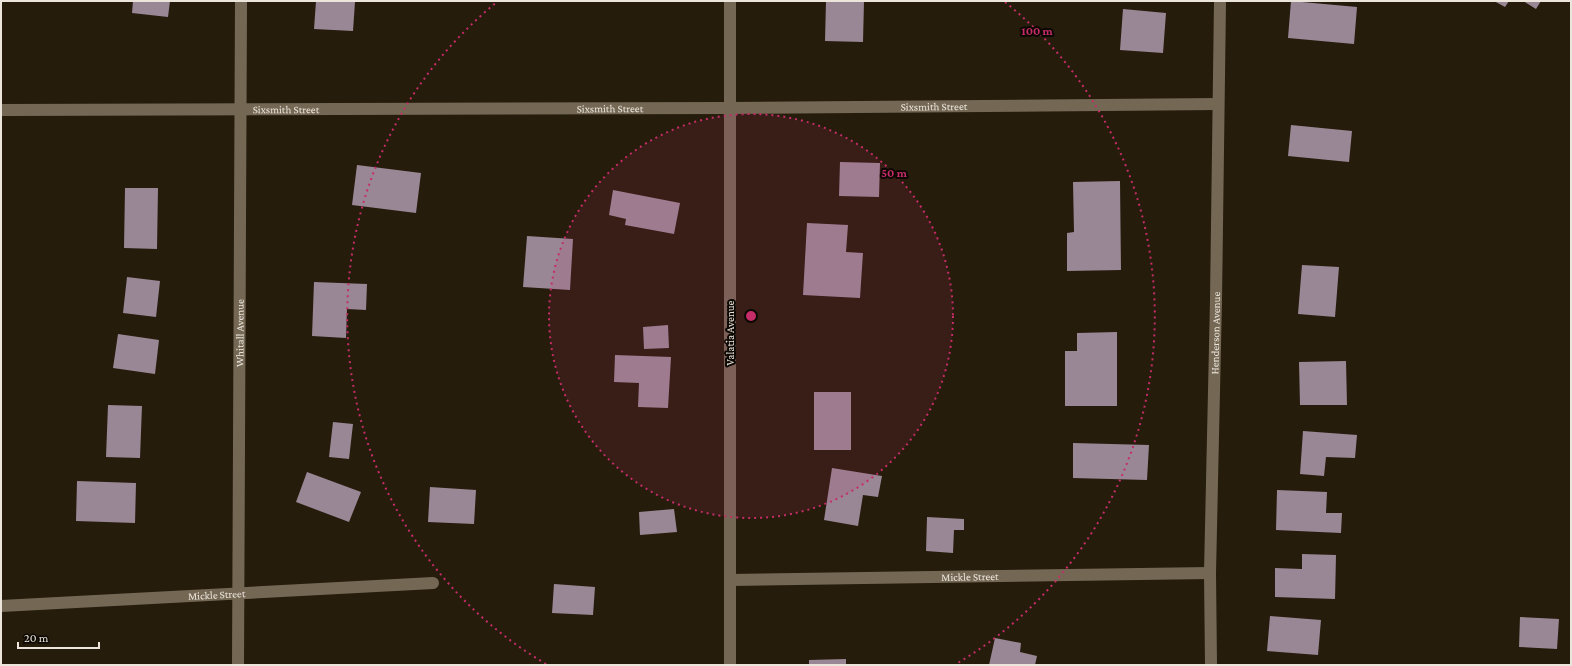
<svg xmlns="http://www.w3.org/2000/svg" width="1572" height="666" viewBox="0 0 1572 666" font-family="'Crimson Pro',serif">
	<rect width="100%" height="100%" fill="#261c0c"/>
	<path fill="#9a8796" d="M133 1H170L168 17 132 13Z
		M316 1 355 2 353 31 314 29Z
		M826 1H864L863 42 825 41Z
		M1291 1 1357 7 1354 44 1288 38Z
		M1494 1H1509L1505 7Z
		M1523 1H1541L1536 9Z
		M1123 9 1166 13 1163 53 1120 50Z
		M1291 125 1352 131 1349 162 1288 156Z
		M840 162 880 163 879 197 839 196Z
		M357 165 421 173 416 213 352 205Z
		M1120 181 1121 270 1067 271V233L1074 232 1073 182Z
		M125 188H158L157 249 124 248Z
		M613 190 680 203 674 234 625 225 626 219 609 215Z
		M807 223 848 225 846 252 863 253 860 298 803 295Z
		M527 236 573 239 570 290 523 287Z
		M1302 265 1339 267 1335 317 1298 314Z
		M127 277 160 281 156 317 123 313Z
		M314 282 367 284 366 310 347 309 346 338 312 336Z
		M668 325 669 348 644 349 643 327Z
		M1117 332V406H1065V351H1077V333Z
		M118 334 159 340 155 374 113 368Z
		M615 355 671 357 668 408 638 407 639 383 614 382Z
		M1346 361 1347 405H1300L1299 362Z
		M814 392H851V450H814Z
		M108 405 142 406 140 458 106 457Z
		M333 422 353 424 349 459 329 457Z
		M1303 431 1357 435 1355 458 1326 457 1324 476 1300 474Z
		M1073 443 1149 445 1147 480 1073 478Z
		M832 468 882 476 878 497 863 495 858 526 824 520Z
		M307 472 361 492 349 522 296 502Z
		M77 481 136 483 135 523 76 521Z
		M430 487 476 490 474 524 428 522Z
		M1277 490 1327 492 1326 513H1342L1341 533 1276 530Z
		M674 509 677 532 640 535 639 512Z
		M927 517 964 519V530H954L953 553 926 551Z
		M1302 554 1336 555 1335 599 1275 597V568L1302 569Z
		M554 584 595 587 593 615 552 613Z
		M1270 616 1321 620 1318 655 1267 651Z
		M1520 617 1559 619 1557 649 1519 647Z
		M995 638 1021 643 1020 652 1037 656 1035 665H989Z
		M846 659V665H809V660Z"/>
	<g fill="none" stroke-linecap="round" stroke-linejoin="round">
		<g stroke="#746855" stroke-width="12">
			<path id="s1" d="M1 110 730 108 1218 104"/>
			<path id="s2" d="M730 580 1210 573"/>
			<path id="s3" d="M1 606 433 583"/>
			<path id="s4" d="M238 665 241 1"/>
			<path d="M730 665V1"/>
			<path id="s5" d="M1211 665 1210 573 1216 300 1220 1"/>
		</g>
	</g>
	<circle cx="751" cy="316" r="202" fill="#c62c68" fill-opacity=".12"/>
	<g fill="none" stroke="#c62c68" stroke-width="2" stroke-dasharray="2 4">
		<circle cx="751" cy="316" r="202"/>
		<path d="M546 664A404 404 0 0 1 497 2M1005 2A404 404 0 0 1 956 664"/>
	</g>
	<g text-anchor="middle" stroke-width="4" stroke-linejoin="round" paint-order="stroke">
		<g font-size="11" fill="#ece5db" stroke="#0c0803">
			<text dy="4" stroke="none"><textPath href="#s1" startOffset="933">Sixsmith Street</textPath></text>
			<text dy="4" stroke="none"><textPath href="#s1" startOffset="609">Sixsmith Street</textPath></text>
			<text dy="4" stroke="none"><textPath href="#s1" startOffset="285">Sixsmith Street</textPath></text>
			<text dy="4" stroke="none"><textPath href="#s4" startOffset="332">Whitall Avenue</textPath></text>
			<text transform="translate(730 333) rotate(-90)" y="4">Valatia Avenue</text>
			<text dy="4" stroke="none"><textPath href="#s5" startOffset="332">Henderson Avenue</textPath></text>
			<text dy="4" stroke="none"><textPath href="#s2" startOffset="240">Mickle Street</textPath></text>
			<text dy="4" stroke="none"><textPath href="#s3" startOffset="216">Mickle Street</textPath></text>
		</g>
	</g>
	<circle cx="751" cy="316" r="6" fill="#c62c68" stroke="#0c0803" stroke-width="2"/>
	<g font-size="12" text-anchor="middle" font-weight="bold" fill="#c62c68" stroke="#0c0803" stroke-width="4" stroke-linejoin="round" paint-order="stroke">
		<text x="1037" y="35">100 m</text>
		<text x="894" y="177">50 m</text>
	</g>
	<rect width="1572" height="666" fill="none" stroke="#ece5db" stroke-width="4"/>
	<path d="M18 642v6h81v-6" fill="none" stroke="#ece5db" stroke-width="2"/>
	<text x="24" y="642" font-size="12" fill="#ece5db" stroke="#0c0803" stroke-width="3" paint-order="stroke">20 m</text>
</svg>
